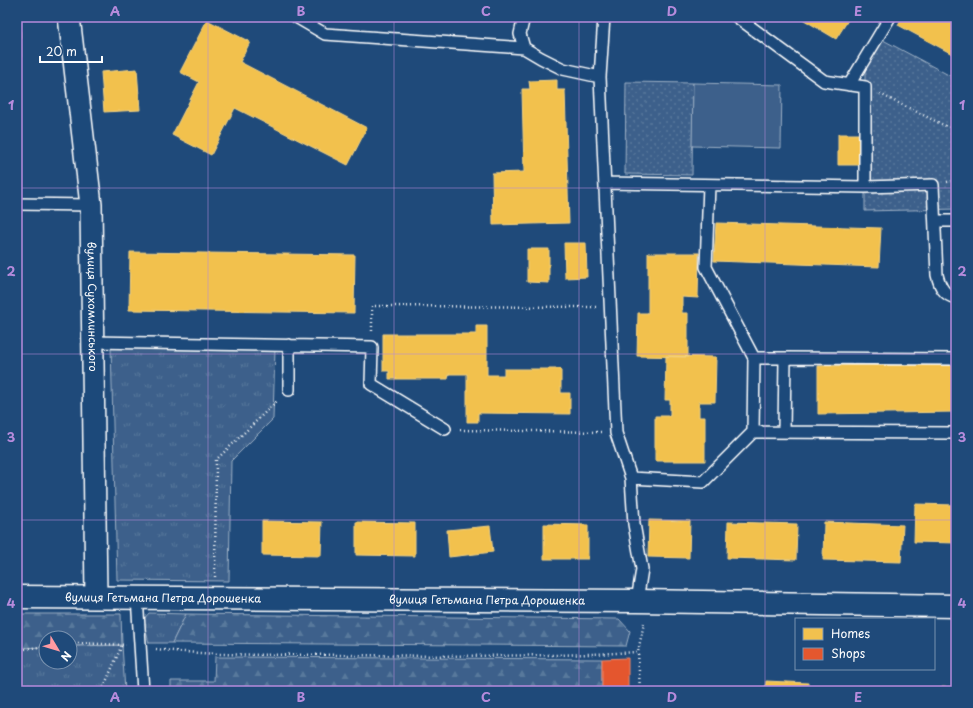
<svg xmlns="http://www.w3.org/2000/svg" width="973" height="708" viewBox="0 0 973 708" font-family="'Playpen Sans',sans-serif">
	<defs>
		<pattern id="grass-tufts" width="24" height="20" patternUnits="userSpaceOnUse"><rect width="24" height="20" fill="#3c618b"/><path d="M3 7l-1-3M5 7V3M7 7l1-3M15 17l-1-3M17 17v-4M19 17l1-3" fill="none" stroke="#59799c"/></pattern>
		<pattern id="forest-firs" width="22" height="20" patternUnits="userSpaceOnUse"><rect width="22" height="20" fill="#3c618b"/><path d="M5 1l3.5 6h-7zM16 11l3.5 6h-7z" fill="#59799c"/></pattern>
		<pattern id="park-dots" width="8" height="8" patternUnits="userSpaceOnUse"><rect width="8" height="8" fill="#3c618b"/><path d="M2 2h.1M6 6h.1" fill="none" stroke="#59799c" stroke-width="1.8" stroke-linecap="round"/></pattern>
	</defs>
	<rect width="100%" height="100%" fill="#1f4a7a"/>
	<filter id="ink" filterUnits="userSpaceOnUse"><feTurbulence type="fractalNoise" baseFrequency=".025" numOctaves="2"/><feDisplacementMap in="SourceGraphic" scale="8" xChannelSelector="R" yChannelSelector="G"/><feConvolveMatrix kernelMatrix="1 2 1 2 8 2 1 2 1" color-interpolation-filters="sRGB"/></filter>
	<g filter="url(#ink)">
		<path fill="url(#grass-tufts)" stroke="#9eb0c5" d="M111 346 275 349 273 419 231 461 229 581 117 580Z
			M149 613 186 614 172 643H149L143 620Z
			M122 645 125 691H17V648L46 647V662H70V646Z"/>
		<path fill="url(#forest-firs)" stroke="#9eb0c5" d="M17 614H121L122 645 70 646V638H46V647L17 648Z
			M186 614 619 619 630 631 626 646 172 643Z
			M215 657 602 659V691H171V681H214Z"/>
		<path fill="url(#park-dots)" stroke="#9eb0c5" d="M883 40 956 79V209L865 211V69Z
			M626 82 693 83 692 175 625 174Z"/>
		<path fill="#3c618b" stroke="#9eb0c5" d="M693 83 782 85 781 148 692 146Z"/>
		<path fill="#f2c14e" stroke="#f6d483" d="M17 17H20L21 60H17Z
			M799 17H850L836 39Z
			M902 17H956V56L898 25Z
			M207 20 250 42 240 62 367 128 348 165 235 108 211 155 172 135 199 82 180 72Z
			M137 69 140 110 104 112 101 72Z
			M557 80V90H565L569 223 493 225 492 173 524 172 522 89H530L529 81Z
			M838 134H861V165H838Z
			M716 223 881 228 879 267 714 261Z
			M564 243H586L587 277 565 278Z
			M527 249H549V283L527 282Z
			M130 252 355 255 354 313 129 310Z
			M648 253H699L698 298 682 297V313H688V357L637 356 638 313H648Z
			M476 326H487V375H504V369H561V393H570V414L478 413V422H467V374H449L448 379H389V371H383V334H476Z
			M666 356 716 357 715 402H699V417H705V461H655V416H670V400H665Z
			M956 364V412L818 414V366Z
			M915 504 956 505V543L914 542Z
			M649 520 690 521 689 558 648 557Z
			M262 521 322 522 321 556 262 555Z
			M356 522 415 523V556L356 555Z
			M728 522 797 524 796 560 727 558Z
			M824 522 903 525 901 562 823 560Z
			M544 524 588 525V559H544Z
			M490 526 493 552 449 557 447 530Z
			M766 681 808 683V691H765Z
			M942 687 956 688V691H941Z"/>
		<path fill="#e4572e" stroke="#ec896d" d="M628 658V691H602V659Z"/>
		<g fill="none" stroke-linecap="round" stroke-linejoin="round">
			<g stroke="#fff" stroke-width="14">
				<path id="lane" d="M296 17 325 34 524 48
					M524 17 520 34 524 48 541 58 563 69 600 77
					M604 17 600 77 616 433 631 478 634 524 642 569 637 601
					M737 17 824 81 865 87V187
					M849 85 890 17
					M605 183 865 187 933 185 937 275C940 287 944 295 956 298
					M709 185 706 267 754 358 753 432
					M17 204 91 205
					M935 221H956
					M93 342 372 347 371 384 445 429
					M754 358H785
					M289 390V345
					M784 432 785 358 956 359
					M631 478 703 482 753 432 956 433
					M137 597 143 691"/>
			</g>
			<g stroke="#fff" stroke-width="24">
				<g id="street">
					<path id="s1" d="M69 17 91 205 96 597"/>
				</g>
			</g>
			<g stroke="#fff" stroke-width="25">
				<g id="secondary">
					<path id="s2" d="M17 597 637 601 956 606"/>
				</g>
			</g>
			<path stroke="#fff" stroke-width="2.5" stroke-dasharray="1 3" stroke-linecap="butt" d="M880 94 956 131
				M947 182 956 180
				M372 331V306L596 307
				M460 430 601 432
				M215 577 216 460 278 400
				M70 644 77 643 126 645
				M156 649C218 657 282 654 344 655 442 656 540 657 638 652
				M17 650 46 646
				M102 691 122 645
				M640 691 638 652 644 623"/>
			<use href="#lane" stroke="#1f4a7a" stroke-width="11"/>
			<use href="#street" stroke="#1f4a7a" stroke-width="21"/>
			<use href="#secondary" stroke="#1f4a7a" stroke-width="22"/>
		</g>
	</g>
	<path fill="none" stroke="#b68bdc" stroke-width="1" stroke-opacity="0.55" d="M208 17V691M394 17V691M579 17V691M765 17V691M17 188H956M17 354H956M17 520H956"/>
	<g text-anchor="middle" stroke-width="4" stroke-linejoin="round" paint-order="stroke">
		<g font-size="11" fill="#fff" stroke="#1f4a7a">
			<text dy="4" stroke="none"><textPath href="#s1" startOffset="291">вулиця Сухомлинського</textPath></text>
			<text dy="4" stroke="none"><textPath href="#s2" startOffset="146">вулиця Гетьмана Петра Дорошенка</textPath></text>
			<text dy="4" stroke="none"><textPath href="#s2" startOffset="470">вулиця Гетьмана Петра Дорошенка</textPath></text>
		</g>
	</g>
	<rect width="973" height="708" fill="none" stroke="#1f4a7a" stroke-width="44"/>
	<rect x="795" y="618" width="140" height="52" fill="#1f4a7a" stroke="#7992af"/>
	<rect x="803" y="628" width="20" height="12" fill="#f2c14e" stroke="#7992af"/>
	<text x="831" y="638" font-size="12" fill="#ffffff">Homes</text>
	<rect x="803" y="648" width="20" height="12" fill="#e4572e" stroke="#7992af"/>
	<text x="831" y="658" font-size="12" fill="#ffffff">Shops</text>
	<g transform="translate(58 650) rotate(128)"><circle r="19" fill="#1f4a7a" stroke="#7992af"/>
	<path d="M0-3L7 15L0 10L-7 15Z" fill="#ff9aa2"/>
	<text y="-6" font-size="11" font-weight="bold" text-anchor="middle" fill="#ffffff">N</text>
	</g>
	<path d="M40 56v6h62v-6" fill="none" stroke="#ffffff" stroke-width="2"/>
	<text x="46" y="56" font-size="12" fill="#ffffff" stroke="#1f4a7a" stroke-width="3" paint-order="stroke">20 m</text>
	<rect x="22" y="22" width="929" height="664" fill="none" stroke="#b68bdc" stroke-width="1.5"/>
	<g font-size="13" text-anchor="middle" font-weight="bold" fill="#b68bdc">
		<text x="115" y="16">A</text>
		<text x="301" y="16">B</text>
		<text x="486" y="16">C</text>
		<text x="672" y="16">D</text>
		<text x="858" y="16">E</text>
		<text x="11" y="110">1</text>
		<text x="962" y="110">1</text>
		<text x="11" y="276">2</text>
		<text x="962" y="276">2</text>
		<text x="11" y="442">3</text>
		<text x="962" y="442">3</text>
		<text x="11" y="608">4</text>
		<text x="962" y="608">4</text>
		<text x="115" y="702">A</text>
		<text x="301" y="702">B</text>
		<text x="486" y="702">C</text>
		<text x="672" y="702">D</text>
		<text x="858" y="702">E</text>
	</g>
</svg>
